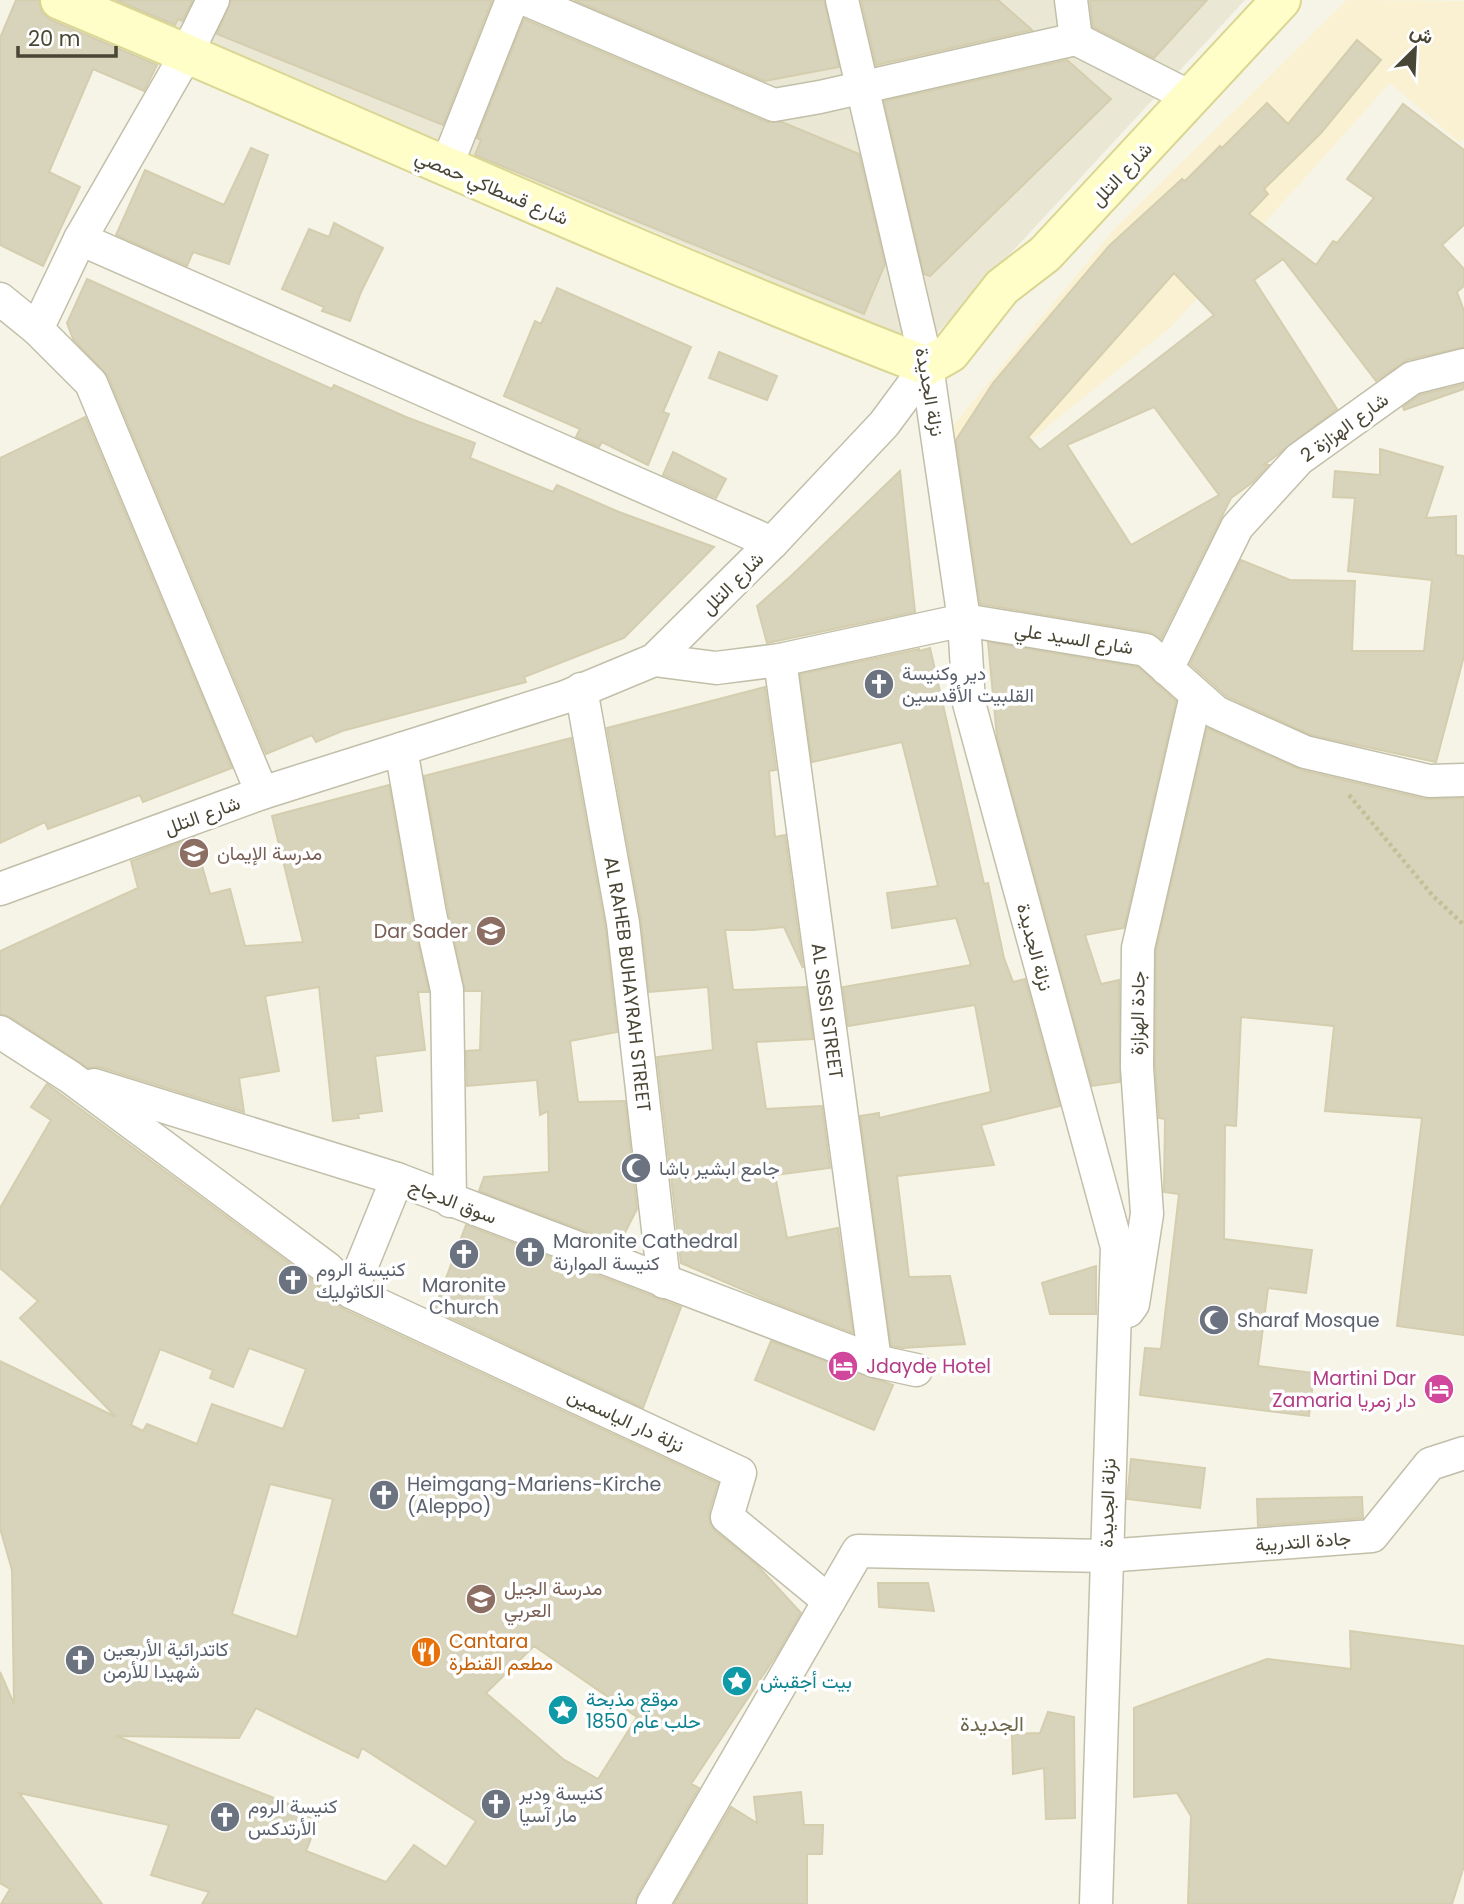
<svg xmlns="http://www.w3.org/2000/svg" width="1464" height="1904" viewBox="0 0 1464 1904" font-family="Poppins,Vazirmatn,sans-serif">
	<rect width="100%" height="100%" fill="#f5f4e7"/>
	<path fill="#eae8d5" d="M104 0H1245L925 346Z"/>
	<path fill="#f9f1d1" d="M1347 0 1464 1V139L1459 142 1390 83 1171 327 1032 439 1017 478 943 438 1116 227Z"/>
	<path fill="#d8d3bb" stroke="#d4cdae" stroke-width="2" fill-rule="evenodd" d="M16 0H39L42 13 51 20 157 65 144 91 93 69 49 172 80 187 43 266 0 245V38Z
		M116 0H193L182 21 178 19 175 25Z
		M231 0H492L443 125 217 34Z
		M574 0H824L839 67 765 81Z
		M861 0H998L1032 30 876 65Z
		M1090 0H1207L1154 58 1093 27Z
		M524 19 767 122H782L859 154 885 264 864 314 475 155 481 140 477 138Z
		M1357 40 1381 60 1321 133 1264 189 1268 194 1249 214 1316 265 1333 241 1337 243 1374 198 1347 179 1403 104 1464 150V225L1442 245 1464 269V286L1457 292 1464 311V347L1407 360 1376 381 1283 259 1254 280 1337 409 1264 465H1269L1253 482 1231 498 1161 639 1149 632 980 604 956 440 993 383 1109 246 1182 179 1185 181 1220 146 1222 148 1267 103 1288 124ZM1174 273 1214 315 1040 450 1028 437ZM1154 407 1219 495 1131 545 1067 445Z
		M1067 60 1111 99 930 276 924 274 884 101Z
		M251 148 268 155 229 264 193 252 187 266 116 235 145 170 224 205Z
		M334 223 383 248 361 292 350 321 322 311 324 307 282 289 309 229 329 237Z
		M87 279 332 389 334 385 406 417 475 443 470 458 553 492 557 485 619 512 714 547 624 638 524 677 526 682 342 731 316 742 312 735 266 754 108 376 73 339 67 323Z
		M557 288 691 347 663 412 669 414 648 465 602 442 599 447 576 437 580 429 504 396 535 321 541 324Z
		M719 352 777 376 767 400 709 378Z
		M1464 384V389L1404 410 1403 407 1420 395Z
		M85 417 232 768 143 802 140 795 48 829 45 822 0 843V458Z
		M1380 449 1443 467 1426 518 1456 516V555L1464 556V656L1436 762 1311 735 1226 696 1190 664 1241 560 1290 580 1355 581 1352 651H1424L1432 580 1348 571 1355 498 1333 497 1335 471 1380 475Z
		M673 452 726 479 716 498 663 475Z
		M900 471 915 612 767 643 757 606 791 576Z
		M988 642 1138 667 1176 701 1124 928 1085 935 1101 984 1119 980 1120 1082 1092 1086 997 737Z
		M930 648 984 884 988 883 1004 958 1013 982 1025 979 1060 1106 981 1125 994 1165 897 1176 909 1277 950 1276 965 1344 902 1348 891 1346 860 1116 879 1113V1118L991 1092 975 1005 848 1026 843 987 971 965 956 918 892 928 887 893 938 886 902 742 812 762 800 674 919 649V651Z
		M765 687 776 770 769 771 775 837 785 835 803 968 784 927 753 930H725L733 990 806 987 813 1039 756 1042 766 1109 822 1106 830 1168 775 1175 787 1238 838 1228 853 1333 769 1301 681 1263 657 1057 713 1050 708 987 649 992 641 920 607 728Z
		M1207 728 1301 770 1425 799 1464 798V1335L1397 1326 1422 1118 1325 1111 1334 1026 1241 1017 1236 1126 1225 1125 1224 1239 1312 1250 1306 1293 1268 1288 1258 1366 1314 1373 1309 1416 1140 1395 1145 1348 1161 1349 1179 1194 1164 1192 1165 1119 1159 1118 1155 1066 1156 950Z
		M571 738 605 926 617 1032 570 1041 578 1102 625 1101 637 1209 619 1244 479 1191 484 1177 549 1172 548 1111 540 1115 537 1080 467 1086 466 1051 480 1050 482 991H465L448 910 424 776Z
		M389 785 412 917 429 992H418L425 1050 375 1056 382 1111 358 1114 359 1118 333 1121 319 987 265 996 279 1071 239 1078 244 1112 99 1067 88 1068 10 1017 0 1014V951L138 888 131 861 194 837 210 894 230 889 245 946 303 942 272 816Z
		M47 1084 315 1282 343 1309 718 1483 709 1512 710 1523 715 1531 756 1564 801 1613 777 1654 691 1784 699 1788 637 1895 635 1904H202L209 1892 151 1875 169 1825 19 1793 102 1904H1L10 1889 0 1883V1672L14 1704 12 1570 0 1528V1361L116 1417 20 1318 38 1301 0 1268V1208L51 1120 31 1107ZM249 1348 306 1369 283 1429 212 1404 197 1444 147 1424 143 1431 131 1425 160 1349 213 1370 210 1378 233 1387ZM270 1484 333 1499 297 1637 232 1614ZM534 1646 637 1717 598 1779 563 1759 486 1693ZM256 1708 358 1758 362 1748 476 1821 446 1867 414 1845 386 1882 306 1851 320 1816 116 1736 239 1738Z
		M466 1225 681 1307 643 1408 434 1310Z
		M1096 1266V1314H1050L1042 1283Z
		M771 1341 893 1385 874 1430 755 1380Z
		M1131 1459 1205 1468 1200 1508 1127 1499Z
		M1362 1497 1363 1518 1258 1526 1257 1499Z
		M878 1583H928L934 1611 879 1607Z
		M1350 1631 1464 1646V1866L1452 1904H1188L1191 1816 1177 1793 1134 1797V1708L1267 1659 1351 1669Z
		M1048 1712 1074 1717 1075 1818 1046 1819 1044 1768 1013 1774 1012 1734 1040 1733Z
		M801 1792 804 1825H823L822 1854H807V1904H674L731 1807 757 1823 754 1797Z"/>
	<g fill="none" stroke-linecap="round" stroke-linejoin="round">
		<g stroke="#c2bfa9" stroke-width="35">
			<g id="street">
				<path d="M527 0 774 105 820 97 1076 39"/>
				<path d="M842 0 927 366 964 620 969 703 1117 1247 1096 1904"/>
				<path d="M1071 0 1076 39 1192 98"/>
				<path d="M446 167 512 0"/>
				<path d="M80 239 772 543"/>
				<path d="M0 299 37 329 80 239 187 53 213 0"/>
				<path d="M37 329 91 383 262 793"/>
				<path d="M654 660 716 668 780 660 964 620 1146 650 1216 712 1305 752 1429 781 1464 780"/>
				<path id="s1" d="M780 660 875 1361"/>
				<path d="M1167 669 1237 527 1299 459 1412 378 1464 365"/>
				<path id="s2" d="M581 689 623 923 664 1282"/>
				<path d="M401 749 430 914 447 990 450 1201"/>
				<path d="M0 889 262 793 565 697 654 660 772 543 884 424 927 366"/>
				<path d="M0 1032 70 1077 327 1268 351 1292 397 1179 875 1361 916 1370"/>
				<path d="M94 1085 397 1179"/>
				<path d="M351 1292 740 1473 727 1517 829 1601"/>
				<path d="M1128 1311 1133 1304 1147 1214 1137 1067 1138 948 1196 695"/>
				<path d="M653 1904 858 1551 1105 1556 1372 1536 1430 1464 1464 1453"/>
			</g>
		</g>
		<g stroke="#dad692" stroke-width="42">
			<path id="secondary" d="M60 0C349 121 634 253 927 366L950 353 1002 287 1045 254 1281 0"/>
		</g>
		<path stroke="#c5bf98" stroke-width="4.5" stroke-dasharray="3.5 3.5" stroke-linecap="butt" d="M1349 795 1433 896 1464 925"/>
		<use href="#street" stroke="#fff" stroke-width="32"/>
		<use href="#secondary" stroke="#fffdc8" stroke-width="38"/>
	</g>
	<defs>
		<g id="church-disc" transform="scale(1.575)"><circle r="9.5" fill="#6b7280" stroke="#fff"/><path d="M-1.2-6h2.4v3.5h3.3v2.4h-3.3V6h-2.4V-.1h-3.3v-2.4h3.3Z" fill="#fff"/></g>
		<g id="school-disc" transform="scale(1.575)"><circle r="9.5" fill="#8d6e63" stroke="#fff"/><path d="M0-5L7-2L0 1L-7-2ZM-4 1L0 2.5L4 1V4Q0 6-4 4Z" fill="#fff"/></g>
		<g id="mosque-disc" transform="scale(1.575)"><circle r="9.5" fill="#6b7280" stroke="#fff"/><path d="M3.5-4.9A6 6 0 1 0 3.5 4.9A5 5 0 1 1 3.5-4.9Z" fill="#fff"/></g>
		<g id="hotel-disc" transform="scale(1.575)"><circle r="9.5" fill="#d1479c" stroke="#fff"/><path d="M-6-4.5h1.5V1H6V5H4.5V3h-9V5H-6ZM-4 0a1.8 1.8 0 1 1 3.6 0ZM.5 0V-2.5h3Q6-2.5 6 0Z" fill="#fff"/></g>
		<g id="restaurant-disc" transform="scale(1.575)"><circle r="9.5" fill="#e8710a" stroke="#fff"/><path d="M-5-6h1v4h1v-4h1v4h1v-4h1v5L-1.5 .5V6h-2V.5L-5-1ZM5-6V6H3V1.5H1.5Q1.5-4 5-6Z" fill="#fff"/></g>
		<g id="sight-disc" transform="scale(1.575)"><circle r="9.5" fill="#0f9aa8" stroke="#fff"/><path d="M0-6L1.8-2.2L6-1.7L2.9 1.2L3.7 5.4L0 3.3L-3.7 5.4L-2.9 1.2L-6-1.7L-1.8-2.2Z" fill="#fff"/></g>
	</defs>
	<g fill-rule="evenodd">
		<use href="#church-disc" x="879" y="684"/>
		<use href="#school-disc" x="194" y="853"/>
		<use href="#school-disc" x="491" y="931"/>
		<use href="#mosque-disc" x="636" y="1168"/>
		<use href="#church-disc" x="530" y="1252"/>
		<use href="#church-disc" x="464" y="1254"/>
		<use href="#church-disc" x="293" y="1280"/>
		<use href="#mosque-disc" x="1214" y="1320"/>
		<use href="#hotel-disc" x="843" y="1366"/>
		<use href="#hotel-disc" x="1439" y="1389"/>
		<use href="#church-disc" x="384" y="1495"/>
		<use href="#school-disc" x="481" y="1599"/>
		<use href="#restaurant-disc" x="426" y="1652"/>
		<use href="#church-disc" x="80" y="1660"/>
		<use href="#sight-disc" x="737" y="1681"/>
		<use href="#sight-disc" x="563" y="1710"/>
		<use href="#church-disc" x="496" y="1804"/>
		<use href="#church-disc" x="225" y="1817"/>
	</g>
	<g text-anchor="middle" stroke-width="7" stroke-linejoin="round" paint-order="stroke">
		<g font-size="19" fill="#4a4635" stroke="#fff">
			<text transform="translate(1121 174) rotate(-47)" y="7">شارع التلل</text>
			<text transform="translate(492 187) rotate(23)" y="7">شارع قسطاكي حمصي</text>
			<text transform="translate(930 392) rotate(80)" y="7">نزلة الجديدة</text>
			<text transform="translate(1344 427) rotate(-36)" y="7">شارع الهزازة 2</text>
			<text transform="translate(732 583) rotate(-45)" y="7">شارع التلل</text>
			<text transform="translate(1074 638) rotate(9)" y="7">شارع السيد علي</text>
			<text transform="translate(202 815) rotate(-20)" y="7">شارع التلل</text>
			<text transform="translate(1035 947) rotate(75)" y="7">نزلة الجديدة</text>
			<text dy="7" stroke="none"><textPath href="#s2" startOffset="299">AL RAHEB BUHAYRAH STREET</textPath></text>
			<text dy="7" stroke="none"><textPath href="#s1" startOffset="354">AL SISSI STREET</textPath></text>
			<text transform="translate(1137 1013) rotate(-89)" y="7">جادة الهزازة</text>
			<text transform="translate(453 1201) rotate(21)" y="7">سوق الدجاج</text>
			<text transform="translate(626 1420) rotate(25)" y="7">نزلة دار الياسمين</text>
			<text transform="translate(1107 1503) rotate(-88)" y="7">نزلة الجديدة</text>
			<text transform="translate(1303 1541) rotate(-4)" y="7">جادة التدريبة</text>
		</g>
		<g font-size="19" fill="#5b616d" stroke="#fff" text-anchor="start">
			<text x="902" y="680">دير وكنيسة<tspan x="902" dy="22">القلبيت الأقدسين</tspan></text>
			<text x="659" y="1175">جامع ابشير باشا</text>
			<text x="553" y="1248">Maronite Cathedral<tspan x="553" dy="22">كنيسة الموارنة</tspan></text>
			<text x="316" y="1276">كنيسة الروم<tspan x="316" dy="22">الكاثوليك</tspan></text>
			<text x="464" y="1292" text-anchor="middle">Maronite<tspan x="464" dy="22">Church</tspan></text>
			<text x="1237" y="1327">Sharaf Mosque</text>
			<text x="407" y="1491">Heimgang-Mariens-Kirche<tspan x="407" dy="22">(Aleppo)</tspan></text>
			<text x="103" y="1656">كاتدرائية الأربعين<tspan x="103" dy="22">شهيدا للأرمن</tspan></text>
			<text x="519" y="1800">كنيسة ودير<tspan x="519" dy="22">مار آسيا</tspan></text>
			<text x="248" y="1813">كنيسة الروم<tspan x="248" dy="22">الأرتدكس</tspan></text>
		</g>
		<g font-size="19" fill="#785e54" stroke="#fff" text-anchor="start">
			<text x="217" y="860">مدرسة الإيمان</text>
			<text x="468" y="938" text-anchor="end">Dar Sader</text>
			<text x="504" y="1595">مدرسة الجيل<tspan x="504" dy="22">العربي</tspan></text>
		</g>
		<g font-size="19" fill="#b23c85" stroke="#fff" text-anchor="start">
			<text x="866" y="1373">Jdayde Hotel</text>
			<text x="1416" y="1385" text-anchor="end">Martini Dar<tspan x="1416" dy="22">Zamaria دار زمريا</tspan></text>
		</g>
		<g font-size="19" fill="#c56008" stroke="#fff" text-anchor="start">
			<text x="449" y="1648">Cantara<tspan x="449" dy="22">مطعم القنطرة</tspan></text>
		</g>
		<g font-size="19" fill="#0d838f" stroke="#fff" text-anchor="start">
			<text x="760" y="1688">بيت أجقبش</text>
			<text x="586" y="1706">موقع مذبحة<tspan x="586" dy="22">حلب عام 1850</tspan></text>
		</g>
		<g font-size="21" fill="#6e674b" stroke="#fff">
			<text x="992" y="1731">الجديدة</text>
		</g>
	</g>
	<g transform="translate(1415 49) rotate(24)" stroke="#ffffff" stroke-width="5" paint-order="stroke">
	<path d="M0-5L12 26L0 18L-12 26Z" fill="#4a4635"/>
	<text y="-10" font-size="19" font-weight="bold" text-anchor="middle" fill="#4a4635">ش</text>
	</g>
	<path d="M18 46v10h98v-10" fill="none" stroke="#4a4635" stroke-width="3.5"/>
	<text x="28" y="46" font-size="21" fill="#4a4635" stroke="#ffffff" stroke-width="5" paint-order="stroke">20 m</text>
</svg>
